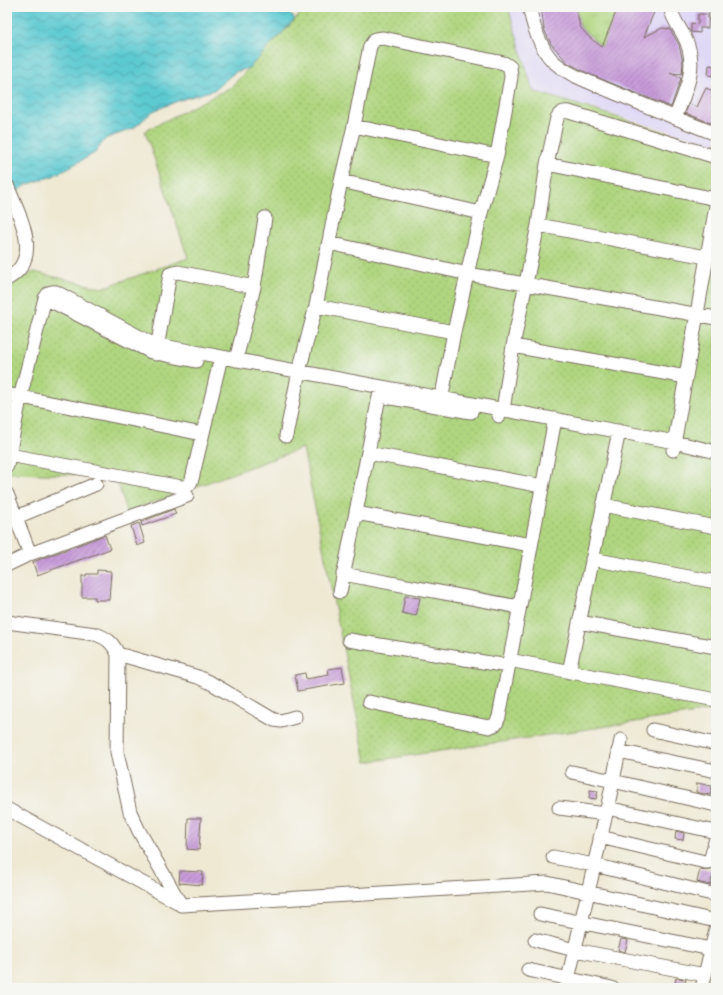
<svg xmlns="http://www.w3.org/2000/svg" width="723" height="995" viewBox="0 0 723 995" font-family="'Gochi Hand',sans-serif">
	<defs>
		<pattern id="grass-dots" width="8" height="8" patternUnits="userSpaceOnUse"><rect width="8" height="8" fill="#b0d680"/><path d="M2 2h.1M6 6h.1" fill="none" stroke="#98b86e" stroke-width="1.8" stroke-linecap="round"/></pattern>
		<pattern id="park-tufts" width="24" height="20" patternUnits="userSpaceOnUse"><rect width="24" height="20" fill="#b0d680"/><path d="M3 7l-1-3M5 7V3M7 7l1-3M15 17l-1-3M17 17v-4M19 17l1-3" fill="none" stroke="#98b86e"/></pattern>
		<pattern id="water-waves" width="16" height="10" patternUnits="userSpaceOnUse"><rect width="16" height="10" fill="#5dcad2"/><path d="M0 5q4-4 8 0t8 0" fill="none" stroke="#4ea4aa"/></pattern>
		<pattern id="building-hatch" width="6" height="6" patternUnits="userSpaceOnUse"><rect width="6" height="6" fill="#c79bd9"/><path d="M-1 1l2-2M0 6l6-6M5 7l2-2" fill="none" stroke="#a37faf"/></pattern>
	</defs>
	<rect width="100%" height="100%" fill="#f6f6f2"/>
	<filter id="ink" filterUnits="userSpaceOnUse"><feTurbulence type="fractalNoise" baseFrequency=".025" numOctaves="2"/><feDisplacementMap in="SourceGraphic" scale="8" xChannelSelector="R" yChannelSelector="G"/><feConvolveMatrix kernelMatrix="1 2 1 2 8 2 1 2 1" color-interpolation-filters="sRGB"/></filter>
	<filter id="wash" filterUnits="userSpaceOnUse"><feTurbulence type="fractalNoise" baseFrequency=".012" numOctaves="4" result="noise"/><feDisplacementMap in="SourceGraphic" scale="16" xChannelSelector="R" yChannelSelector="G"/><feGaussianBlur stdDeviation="0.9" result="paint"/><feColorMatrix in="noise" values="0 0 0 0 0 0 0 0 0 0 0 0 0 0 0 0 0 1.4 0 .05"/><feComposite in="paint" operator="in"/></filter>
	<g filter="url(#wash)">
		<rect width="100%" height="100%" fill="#efe9d4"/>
		<path fill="#ddd5f6" d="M507 7H716V145L533 91Z"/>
		<path fill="url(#grass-dots)" stroke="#76804f" d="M319 7H508L533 91 716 148V710L366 762 303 448 126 512 116 476 7 473V286L34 272 102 288 188 258 145 131 231 87 302 12Z"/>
		<path fill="url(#park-tufts)" stroke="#76804f" d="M576 7H618L602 47 580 27Z"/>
		<path fill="url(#water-waves)" stroke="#4c7a78" d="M7 7H284L295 19 249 68 235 72 214 90 180 100 153 111 134 128 105 139 95 153 53 176 26 185 11 196 7 185Z"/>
		<g id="blocks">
			<path fill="url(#building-hatch)" d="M542 7H576L580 27 590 38 602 47 618 7H656L644 37 662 28 670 29 679 45 683 62 682 74 670 73 681 78 671 107 589 74 568 63 551 44 544 29 542 14Z
				M698 14H708V28H700V33L691 32V23L698 24Z
				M709 65 716 66V76L708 75Z
				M706 88 716 92V125L685 113 689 104 697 107Z
				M174 509 176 514 142 526 141 522Z
				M139 523 145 543 137 546 131 526Z
				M105 535 110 549 37 575 33 562Z
				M97 570 111 571 109 600H95V597H82V576H86V574H97Z
				M405 596 420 598 416 616 402 613Z
				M342 667 345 683 298 691 295 675 305 673 306 679 329 675 328 669Z
				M697 783 712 786 710 795 696 792Z
				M590 790 598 791 596 799 589 798Z
				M188 818H201L199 850 187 849Z
				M676 831 684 833 683 840 675 839Z
				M714 867H716V878H712L710 885 697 882 700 869 708 870Z
				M180 871 203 872 202 885 179 883Z
				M621 939 628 940 625 952 618 950Z
				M676 978 686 979 684 988H674Z"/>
		</g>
	</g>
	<g filter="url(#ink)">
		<use href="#blocks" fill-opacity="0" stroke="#7a6d5e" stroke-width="1"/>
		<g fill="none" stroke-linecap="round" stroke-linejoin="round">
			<g stroke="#7a6d5e" stroke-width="15">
				<path id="minor" d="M530 7C531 22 541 49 552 60 567 75 590 82 608 90 644 105 680 120 716 134
					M670 7C672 18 680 28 685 38 699 67 685 92 675 118
					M716 13V18
					M354 126 497 156
					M547 164 716 199
					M341 181 481 213
					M7 185C18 214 45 258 7 279
					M538 225 706 257
					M329 243 468 274 716 318
					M45 298 151 352 196 361
					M316 306 454 332
					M513 346 686 377
					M156 354 170 274 178 272 254 287
					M236 360 254 287 265 218
					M7 394 202 434
					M386 397 471 412
					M499 416 503 410 513 346 538 225 547 164 557 118C560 112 563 111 569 112L716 157
					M286 436 299 371 316 306 341 181 354 126 370 46 375 39 383 38 504 63 510 67 511 77 497 156 481 213 454 332 440 406
					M673 450 716 206
					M368 453 542 486
					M9 455 181 487C188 487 190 485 192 479L221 357
					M7 466 20 398 45 298C48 293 50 291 56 292L151 343 158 345 675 442 716 452
					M7 494 30 554
					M603 505 716 527
					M356 513 531 545
					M7 521 96 484
					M592 559 716 582
					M7 565 30 554 187 496
					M343 574 519 607
					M340 592 381 387
					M7 622 95 634C107 638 112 642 118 654L117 752 130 812 139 831 181 905 547 883 716 921
					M579 622 716 647
					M349 640 508 666
					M118 654 198 677 211 683 274 720 281 721 295 717
					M509 660 716 700
					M569 672 619 431
					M369 702 489 727 496 724 499 717 555 419
					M653 730 716 744
					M621 740 613 781 716 805
					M618 751 716 771
					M572 772 613 781 606 814
					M559 808 606 814 566 988
					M607 808 716 832
					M7 809 181 904
					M600 837 705 862H708L711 858
					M716 838 711 858 716 859
					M553 857 594 865 716 895
					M540 914 711 949
					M535 940 575 950 705 975
					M528 970 612 988
					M702 988 716 929"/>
			</g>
			<use href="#minor" stroke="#fff" stroke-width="13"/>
		</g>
	</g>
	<rect width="723" height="995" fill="none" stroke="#f6f6f2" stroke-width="24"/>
</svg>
